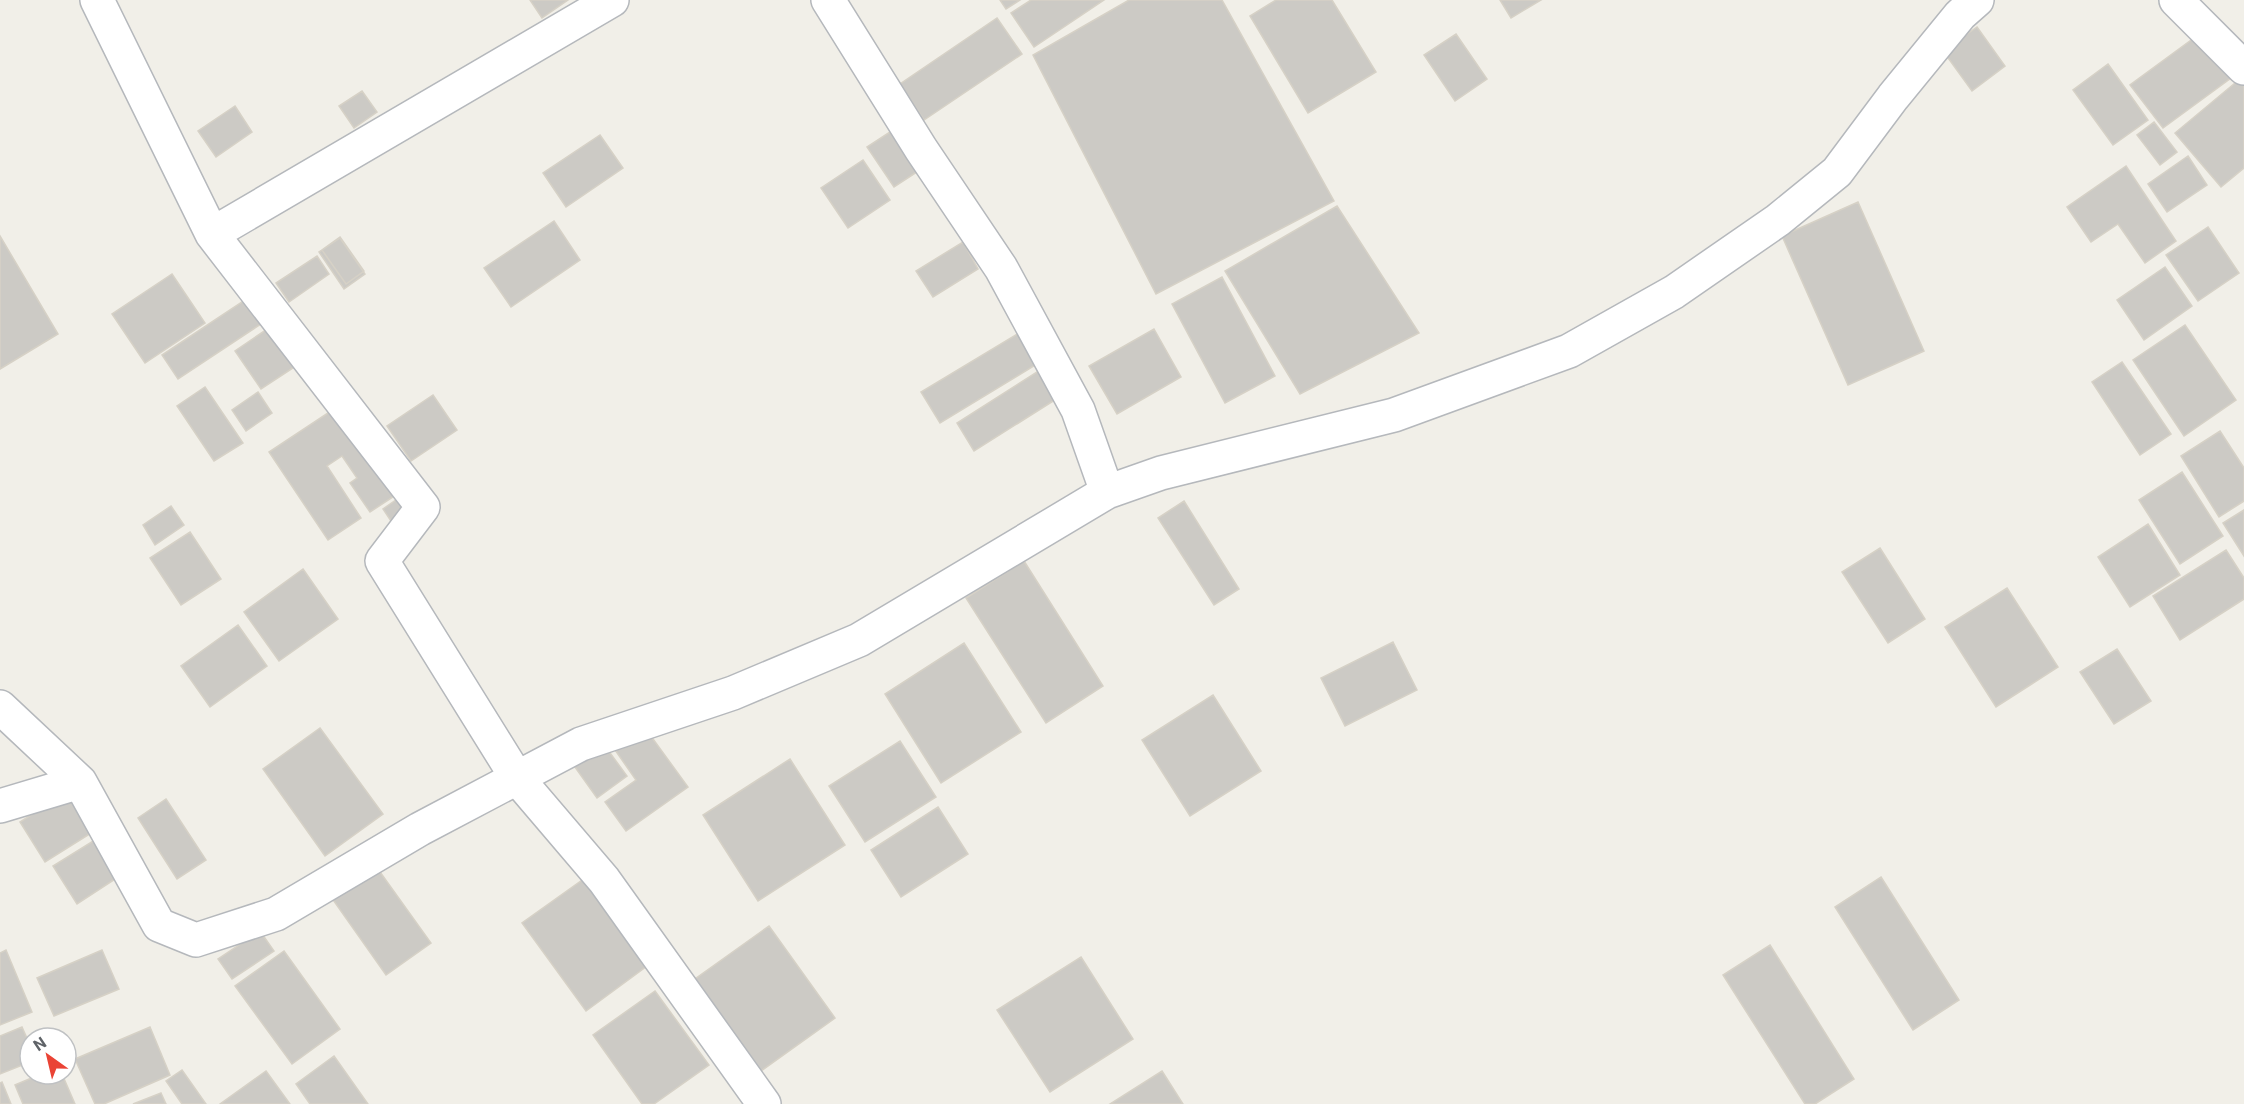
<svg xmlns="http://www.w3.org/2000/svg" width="2244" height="1104" viewBox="0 0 2244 1104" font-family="Roboto,sans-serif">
	<rect width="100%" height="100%" fill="#f1efe8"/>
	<path fill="#cccac5" stroke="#d6d1c6" stroke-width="1.5" d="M530 0H568L542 18Z
		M1000 0H1020L1006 9Z
		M1031 0H1104L1034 47 1011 13Z
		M1129 0H1222L1334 201 1156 294 1033 55Z
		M1276 0H1332L1376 72 1308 113 1250 16Z
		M1500 0H1541L1511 18Z
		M997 18 1022 54 924 120 900 84Z
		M1977 27 2005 66 1972 91 1943 51Z
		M1456 34 1487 79 1455 101 1424 55Z
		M2198 35 2231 78 2163 128 2130 85Z
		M2108 64 2148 120 2113 145 2073 90Z
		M2241 78 2244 82V168L2221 187 2175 133Z
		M362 91 377 112 354 128 339 106Z
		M235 106 252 132 216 157 198 131Z
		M2154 122 2177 152 2160 165 2137 135Z
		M896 128 923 168 894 187 867 147Z
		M600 135 623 168 566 207 543 173Z
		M2188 156 2207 185 2167 212 2148 184Z
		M863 160 890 200 848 228 821 188Z
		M2126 166 2176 241 2145 263 2118 224 2091 242 2067 207Z
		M1858 202 1924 351 1848 385 1782 236Z
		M1337 206 1419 333 1300 394 1225 271Z
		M554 221 580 260 511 307 484 268Z
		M2208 227 2239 273 2198 301 2166 255Z
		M0 236 58 334 0 369Z
		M340 237 364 271 346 284 322 250Z
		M340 238 365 274 344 289 319 252Z
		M963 242 978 269 933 297 916 271Z
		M317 256 329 274 289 302 276 283Z
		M2165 267 2192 306 2144 340 2117 300Z
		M172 274 205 323 145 363 112 314Z
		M1222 277 1275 376 1225 403 1172 304Z
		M260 290 276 314 178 379 162 355Z
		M276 323 302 362 261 389 235 351Z
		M2185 325 2236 400 2184 436 2133 360Z
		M1154 329 1181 377 1117 414 1089 366Z
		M1019 333 1037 364 940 423 921 392Z
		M2122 362 2171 434 2140 455 2092 382Z
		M1040 370 1058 398 974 451 957 423Z
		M205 387 243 443 214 461 177 406Z
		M258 392 272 413 246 431 232 410Z
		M433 395 457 430 411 461 387 426Z
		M349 399 408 487 370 512 350 483 357 478 342 456 327 466 361 518 328 540 269 452Z
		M2220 431 2244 468V501L2219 517 2181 456Z
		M2182 472 2223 536 2180 564 2139 500Z
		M413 488 393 524 383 509Z
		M1184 501 1239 589 1214 605 1158 518Z
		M171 506 184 525 155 545 143 525Z
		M2244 510V556L2223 523Z
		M2148 524 2180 575 2130 607 2098 557Z
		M190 532 221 579 181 605 150 558Z
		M1880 548 1925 619 1888 643 1842 572Z
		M2226 550 2244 578V599L2180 640 2153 596Z
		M1024 561 1103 686 1046 723 966 598Z
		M303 569 338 619 279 661 244 612Z
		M2007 588 2058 667 1996 707 1945 627Z
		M238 625 267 666 210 707 181 666Z
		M1393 642 1417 690 1345 726 1321 678Z
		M964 643 1021 732 941 783 885 694Z
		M2117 649 2151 701 2114 724 2080 672Z
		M1213 695 1261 771 1190 816 1142 740Z
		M320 728 383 814 325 856 263 769Z
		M645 728 688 787 626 831 605 802 636 780 615 750Z
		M900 741 936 797 865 842 829 786Z
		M602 742 627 776 597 798 572 763Z
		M790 759 845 845 758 901 703 815Z
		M78 785 104 825 45 862 20 822Z
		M166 799 206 860 177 879 138 818Z
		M938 807 968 854 901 897 871 850Z
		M106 833 129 870 77 904 53 866Z
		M375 865 431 943 386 975 331 897Z
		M1881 877 1959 1000 1913 1030 1835 907Z
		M585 878 647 966 586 1011 522 923Z
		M769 926 835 1018 761 1071 695 979Z
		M260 931 274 951 232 979 218 959Z
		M1770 945 1854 1079 1815 1104H1805L1723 975Z
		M6 950 32 1012 0 1025V953Z
		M102 950 119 989 54 1016 37 978Z
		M284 951 340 1029 292 1064 235 986Z
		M1081 957 1133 1039 1050 1092 997 1010Z
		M655 991 709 1065 654 1104H642L593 1035Z
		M22 1027 30 1045V1062L0 1074V1036Z
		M150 1027 170 1075 104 1104H95L75 1059Z
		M334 1056 368 1104H310L296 1084Z
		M182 1070 206 1104H182L166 1081Z
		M266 1071 290 1104H220Z
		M1162 1071 1183 1104H1110Z
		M41 1074H62L75 1104H23L15 1085Z
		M2 1082 11 1104H0V1083Z
		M161 1093 166 1104H133Z"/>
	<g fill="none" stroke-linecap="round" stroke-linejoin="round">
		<g stroke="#b5b8bc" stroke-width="36">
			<path id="street" d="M97 0 212 234 423 507 382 561 517 778 604 880 764 1104
				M828 0 921 149 1001 268 1078 410 1107 492
				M2176 0 2244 68
				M212 234 612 0
				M0 707 80 782 159 925 196 940 276 914 420 829 581 744 733 693 859 640 1107 492 1161 473 1394 415 1569 351 1674 292 1778 220 1837 172 1893 97 1960 15 1977 0
				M0 806 80 782"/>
		</g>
		<use href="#street" stroke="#fff" stroke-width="33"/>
	</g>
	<g transform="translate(48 1056) rotate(326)"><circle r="28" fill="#ffffff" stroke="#bfc1c3" stroke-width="1.5"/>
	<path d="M0-4.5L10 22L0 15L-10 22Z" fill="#ea4335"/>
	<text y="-9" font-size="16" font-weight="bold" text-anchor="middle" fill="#5f6368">N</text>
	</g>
</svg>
